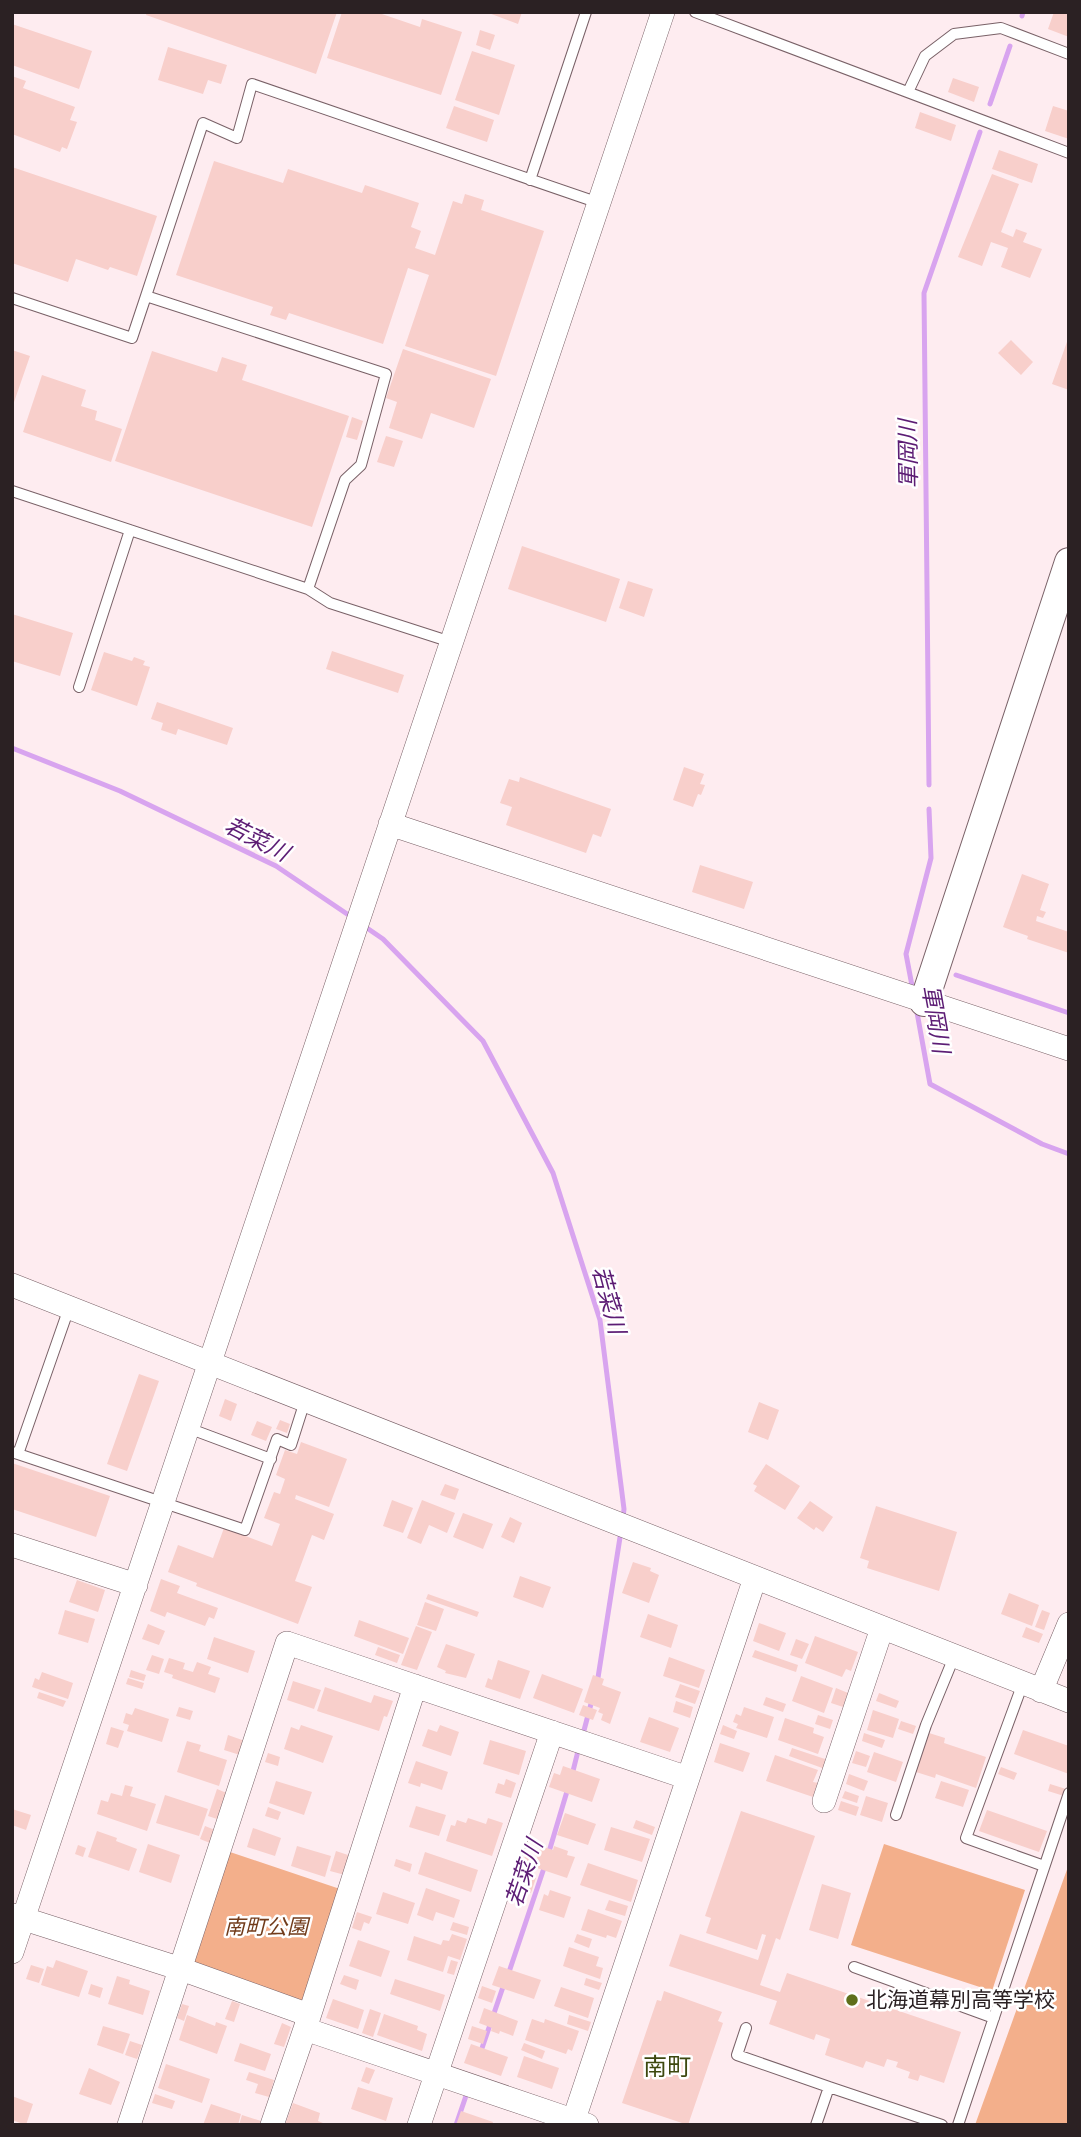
<svg xmlns="http://www.w3.org/2000/svg" width="1081" height="2137" viewBox="0 0 1081 2137" font-family="Spectral,'Noto Sans JP',serif">
	<rect width="100%" height="100%" fill="#feecf0"/>
	<path fill="#f3af8b" d="M884 1844 1025 1890 992 1991 851 1945Z
		M230 1852 340 1889 303 2001 193 1964Z
		M1069 1864V2125H975Z"/>
	<g fill="none" stroke-linecap="round" stroke-linejoin="round">
		<path stroke="#d8a4ef" stroke-width="5" d="M1022 16 1023 12
			M990 104 1010 46
			M12 748 120 791 276 866 353 918
			M929 785 924 293 980 132
			M364 926 383 939 483 1041 553 1173 600 1320 624 1509 623 1518
			M956 975 1069 1013
			M913 991 906 954 931 858 929 809
			M916 1007 930 1084 1042 1144 1069 1154
			M597 1684 621 1531
			M582 1738 592 1700
			M572 1775 579 1747
			M548 1855 568 1788
			M508 1975 545 1865
			M480 2054 504 1984
			M456 2125 468 2090"/>
	</g>
	<path fill="#f8cfcb" d="M147 12H337L316 74 146 15Z
		M342 12H376L420 27 422 19 462 32 441 95 327 58Z
		M486 12H522L518 24Z
		M1054 12H1069V37L1048 29Z
		M12 24 92 51 79 89 12 65Z
		M480 30 495 35 490 50 476 45Z
		M168 47 227 65 221 84 208 80 203 94 158 80Z
		M472 51 515 65 499 115 455 100Z
		M12 76 26 81 23 88 75 107 70 120 77 122 67 149 62 147 60 152 12 134Z
		M953 78 979 87 974 102 948 92Z
		M454 106 494 120 487 142 446 128Z
		M1053 106 1069 111V139L1045 131Z
		M920 112 956 125 951 141 915 128Z
		M999 150 1038 164 1032 183 992 169Z
		M214 161 283 183 288 169 362 193 365 185 419 203 411 227 421 231 415 248 435 255 453 201 462 204 465 194 484 200 481 210 544 231 496 376 405 346 429 275 408 268 383 344 289 313 286 320 270 315 273 307 176 275Z
		M12 167 157 216 137 276 110 267 108 270 76 259 68 282 12 263V231L14 226 12 225Z
		M992 174 1019 184 1001 232 1013 237 1016 229 1027 233 1023 242 1042 249 1030 278 1001 267 1008 248 991 242 982 266 958 257Z
		M1068 339H1069V390L1052 384Z
		M1011 340 1033 362 1021 375 998 353Z
		M403 349 491 379 474 428 431 413 422 439 389 428 397 402 386 398Z
		M12 350 30 356 13 405H12Z
		M152 351 217 372 222 357 247 365 242 380 349 416 312 527 115 461Z
		M42 375 86 390 81 406 97 411 95 420 122 429 111 462 23 432Z
		M352 417 363 421 357 440 346 437Z
		M386 436 403 441 394 467 377 462Z
		M522 546 620 579 606 622 508 589Z
		M628 581 653 589 644 617 619 608Z
		M12 614 73 633 60 676 12 661Z
		M332 651 404 675 398 693 326 669Z
		M104 652 132 661 134 657 145 661 143 665 150 667 137 706 91 690Z
		M157 702 233 728 227 745 178 729 176 735 161 730 163 723 151 719Z
		M684 767 704 774 700 784 705 785 701 795 698 794 693 807 673 800Z
		M520 777 611 809 601 837 593 834 586 853 506 825 512 807 500 803 509 779 519 782Z
		M700 865 753 882 744 909 692 892Z
		M1022 874 1049 884 1040 910 1046 912 1043 918 1037 916 1036 921 1069 932V953L1027 939 1028 936 1003 927Z
		M139 1374 159 1381 127 1471 107 1464Z
		M225 1399 237 1404 231 1421 219 1416Z
		M759 1402 779 1410 768 1440 748 1432Z
		M280 1420 290 1424 287 1433 276 1429Z
		M257 1421 272 1427 266 1441 251 1435Z
		M301 1442 347 1459 329 1507 296 1495 295 1499 334 1514 324 1540 312 1535 295 1581 312 1587 298 1624 196 1586 197 1583 168 1572 178 1545 213 1558 224 1528 272 1546 280 1524 264 1518 274 1492 280 1494 285 1479 276 1475 285 1450 297 1454Z
		M12 1463 110 1496 96 1537 12 1509Z
		M766 1464 800 1486 785 1510 754 1491 757 1486 753 1484Z
		M445 1484 459 1489 455 1500 440 1495Z
		M392 1500 413 1508 403 1533 383 1526Z
		M422 1500 455 1513 447 1533 429 1525 421 1544 407 1538Z
		M810 1501 833 1517 823 1532 816 1527 814 1530 797 1518Z
		M876 1506 957 1532 939 1591 867 1568 869 1561 860 1558Z
		M463 1513 493 1524 483 1549 453 1537Z
		M510 1517 522 1523 514 1543 501 1537Z
		M633 1562 651 1568 650 1571 659 1575 649 1603 622 1593Z
		M520 1576 551 1587 543 1608 513 1597Z
		M161 1579 180 1586 177 1593 218 1608 214 1619 209 1617 205 1626 167 1612 165 1617 150 1611Z
		M77 1580 105 1590 98 1612 69 1602Z
		M1009 1593 1039 1605 1032 1626 1001 1614Z
		M428 1594 479 1612 477 1617 426 1599Z
		M425 1602 444 1609 436 1631 417 1625Z
		M65 1610 95 1619 88 1643 58 1634Z
		M1042 1610 1050 1613 1044 1630 1035 1627Z
		M648 1614 678 1625 671 1648 640 1637Z
		M359 1620 409 1638 403 1654 354 1636Z
		M759 1623 786 1633 779 1651 753 1641Z
		M148 1624 165 1631 159 1645 142 1639Z
		M416 1626 432 1632 417 1670 401 1665Z
		M1026 1627 1043 1634 1039 1643 1022 1637Z
		M815 1636 858 1652 851 1671 846 1669 842 1677 805 1663Z
		M214 1637 255 1651 248 1673 207 1659Z
		M796 1639 809 1644 802 1659 790 1655Z
		M446 1644 475 1654 466 1678 445 1673 446 1671 437 1667Z
		M378 1647 400 1655 397 1663 375 1655Z
		M755 1650 798 1665 796 1672 752 1657Z
		M152 1655 164 1659 159 1674 146 1670Z
		M669 1657 705 1670 699 1688 663 1676Z
		M169 1658 185 1663 183 1669 193 1672 197 1662 211 1667 208 1674 220 1678 215 1693 172 1678 173 1675 164 1672Z
		M498 1660 530 1671 520 1699 485 1687 488 1678 492 1680Z
		M131 1670 146 1675 144 1681 129 1677Z
		M42 1672 73 1683 68 1699 32 1687 35 1678 39 1680Z
		M542 1674 583 1689 574 1713 533 1698Z
		M593 1675 604 1679 602 1685 621 1692 610 1724 601 1720 603 1714 598 1712 600 1708 584 1702Z
		M801 1676 833 1688 824 1713 792 1701Z
		M128 1678 144 1683 142 1689 126 1684Z
		M293 1681 321 1690 314 1709 287 1700Z
		M680 1684 700 1691 695 1704 675 1697Z
		M325 1687 371 1703 374 1695 393 1701 387 1717 384 1716 379 1731 317 1711Z
		M836 1688 848 1693 843 1707 831 1703Z
		M39 1692 66 1701 63 1707 37 1698Z
		M879 1693 899 1701 896 1708 876 1701Z
		M766 1697 786 1704 783 1712 763 1705Z
		M676 1701 693 1707 690 1718 673 1712Z
		M583 1705 597 1710 593 1720 579 1715Z
		M179 1707 193 1711 190 1720 176 1716Z
		M744 1707 774 1717 767 1738 736 1728 738 1724 733 1722 736 1714 741 1716Z
		M135 1708 169 1719 162 1742 127 1731 129 1725 123 1723 126 1713 132 1715Z
		M873 1710 899 1719 893 1738 867 1730Z
		M818 1715 833 1720 830 1729 815 1724Z
		M649 1717 679 1728 670 1752 640 1742Z
		M785 1718 814 1728 813 1733 824 1737 818 1754 778 1740Z
		M901 1721 916 1726 913 1734 898 1729Z
		M301 1725 333 1736 323 1763 284 1749 291 1727 299 1730Z
		M440 1725 459 1732 451 1756 422 1746 428 1729 437 1732Z
		M723 1725 737 1731 734 1739 720 1734Z
		M111 1727 124 1731 118 1748 106 1744Z
		M1023 1730 1069 1746V1774L1014 1754Z
		M864 1733 885 1740 882 1748 862 1741Z
		M929 1733 945 1738 944 1743 986 1757 976 1788 936 1774 935 1778 916 1772Z
		M228 1735 245 1741 240 1755 224 1750Z
		M490 1740 526 1751 519 1775 483 1764Z
		M187 1741 201 1745 199 1751 227 1760 219 1786 177 1772Z
		M720 1743 750 1753 743 1772 714 1762Z
		M792 1748 828 1760 825 1769 789 1756Z
		M856 1751 870 1756 866 1767 852 1763Z
		M874 1752 903 1762 896 1782 867 1772Z
		M268 1753 280 1757 278 1766 265 1762Z
		M775 1755 818 1770 813 1782 818 1783 813 1797 766 1781Z
		M416 1761 448 1772 442 1790 421 1783 420 1787 408 1783Z
		M563 1766 600 1779 592 1802 549 1787 554 1773 560 1775Z
		M1001 1767 1017 1773 1014 1780 998 1774Z
		M849 1774 868 1781 864 1791 846 1784Z
		M506 1779 516 1783 511 1798 495 1793 498 1783 504 1785Z
		M276 1781 312 1792 304 1815 269 1803Z
		M941 1781 969 1790 963 1807 935 1798Z
		M1050 1784 1066 1789 1064 1796 1048 1791Z
		M125 1785 133 1787 130 1796 156 1804 147 1831 97 1814 101 1800 108 1802 111 1793 122 1796Z
		M217 1789 229 1794 220 1820 208 1816Z
		M845 1791 859 1796 857 1803 842 1798Z
		M165 1795 208 1809 199 1836 156 1823Z
		M866 1796 888 1803 882 1822 860 1815Z
		M841 1801 859 1807 856 1816 838 1810Z
		M416 1806 446 1815 439 1836 409 1827Z
		M268 1807 281 1812 278 1820 265 1816Z
		M12 1809 31 1815 26 1830 12 1825Z
		M987 1810 1047 1831 1039 1852 979 1831Z
		M741 1811 815 1836 780 1940 776 1938 760 1985 780 1992 787 1973 961 2032 944 2083 920 2075 918 2081 908 2078 910 2072 896 2067 898 2062 887 2059 884 2067 866 2061 863 2068 825 2055 830 2039 816 2034 814 2040 769 2024 777 2001 669 1966 680 1934 758 1960 766 1935 762 1934 757 1950 706 1933 711 1918 705 1916Z
		M565 1813 596 1824 588 1845 557 1835Z
		M468 1818 486 1824 488 1818 503 1823 492 1856 446 1841 451 1825 455 1826 457 1820 466 1823Z
		M636 1820 655 1827 652 1835 633 1828Z
		M205 1826 215 1830 210 1843 200 1839Z
		M611 1827 650 1839 642 1862 604 1850Z
		M253 1828 281 1838 275 1856 247 1847Z
		M97 1831 117 1838 116 1841 137 1849 129 1871 88 1857Z
		M148 1844 180 1855 171 1883 139 1872Z
		M78 1845 86 1848 83 1857 75 1854Z
		M297 1846 331 1856 325 1877 291 1866Z
		M541 1846 553 1850 554 1846 568 1851 567 1855 575 1857 567 1878 534 1867Z
		M336 1851 351 1856 345 1875 330 1871Z
		M425 1852 478 1870 471 1892 418 1874Z
		M526 1853 535 1856 531 1866 523 1863Z
		M396 1859 412 1864 410 1872 394 1866Z
		M588 1863 638 1880 631 1902 580 1885Z
		M522 1873 536 1878 531 1893 517 1888Z
		M822 1884 851 1893 838 1939 809 1930Z
		M426 1888 460 1900 454 1918 436 1912 433 1921 417 1915Z
		M550 1890 571 1897 564 1918 539 1910 544 1894 548 1896Z
		M383 1892 415 1903 408 1924 376 1914Z
		M609 1900 628 1906 625 1916 605 1910Z
		M588 1909 622 1921 616 1938 607 1935 606 1938 581 1930Z
		M357 1912 372 1917 369 1924 364 1922 361 1931 352 1928Z
		M453 1922 469 1927 467 1935 450 1930Z
		M452 1934 467 1939 460 1960 448 1956 443 1972 407 1960 414 1936 441 1945 443 1940 449 1941Z
		M577 1934 592 1939 589 1948 574 1942Z
		M358 1940 390 1951 381 1977 349 1966Z
		M569 1947 599 1957 596 1966 603 1968 600 1979 563 1966Z
		M56 1960 88 1971 79 1997 41 1985 47 1966 53 1968Z
		M451 1960 458 1962 454 1975 447 1973Z
		M31 1965 44 1969 39 1983 26 1979Z
		M499 1966 541 1980 534 1999 492 1985Z
		M344 1975 359 1980 356 1990 340 1984Z
		M117 1976 130 1980 129 1984 150 1991 143 2015 108 2004Z
		M586 1978 602 1983 599 1990 584 1985Z
		M395 1979 445 1995 440 2011 390 1994Z
		M91 1984 103 1988 100 1998 88 1994Z
		M482 1986 496 1991 492 2003 478 1998Z
		M561 1987 594 1998 588 2018 554 2006Z
		M664 1991 722 2012 718 2021 723 2023 688 2125 622 2103 657 2000 661 2001Z
		M333 1999 364 2010 358 2029 326 2018Z
		M232 2001 240 2004 234 2022 225 2019Z
		M182 2004 189 2006 184 2021 177 2018Z
		M484 2008 518 2021 513 2036 500 2031 499 2034 491 2031 492 2028 479 2023Z
		M370 2009 381 2013 373 2037 362 2033Z
		M384 2014 418 2026 417 2030 427 2034 422 2051 377 2035Z
		M187 2015 215 2026 216 2022 227 2026 217 2054 179 2040Z
		M569 2015 591 2022 588 2031 567 2024Z
		M532 2019 544 2023 545 2019 579 2031 572 2051 568 2049 566 2054 525 2040Z
		M282 2023 291 2027 284 2047 274 2044Z
		M103 2026 130 2034 123 2054 97 2045Z
		M472 2026 487 2031 483 2044 468 2039Z
		M130 2041 142 2045 137 2059 125 2055Z
		M240 2043 271 2054 265 2071 234 2061Z
		M524 2043 545 2051 542 2059 521 2050Z
		M471 2044 508 2057 501 2076 464 2063Z
		M524 2056 559 2068 552 2089 517 2077Z
		M166 2064 210 2079 202 2103 158 2088Z
		M366 2067 375 2070 369 2084 361 2081Z
		M89 2068 120 2082 111 2105 79 2094Z
		M249 2072 274 2080 269 2097 255 2093 258 2084 246 2080Z
		M358 2087 393 2098 386 2121 351 2109Z
		M155 2094 175 2101 172 2109 152 2103Z
		M12 2096 33 2104 26 2125 12 2120Z
		M293 2103 320 2113 318 2121 328 2125H285Z
		M211 2104 241 2114 238 2125H203Z
		M461 2111 493 2122 492 2125H456Z
		M242 2115 261 2121 260 2125H239Z"/>
	<g fill="none" stroke-linecap="round" stroke-linejoin="round">
		<g stroke="#796167" stroke-width="12">
			<path id="service" d="M695 12 1069 153
				M908 92 925 56 954 34 1001 28 1069 54
				M530 180 586 12
				M12 298 132 338 146 296
				M12 491 308 589 330 603 451 642
				M308 589 345 480 361 465 386 374 146 296 203 123 237 138 252 84 599 203
				M79 687 130 530
				M188 1428 271 1459
				M12 1452 245 1530 277 1439 291 1445 305 1401
				M18 1454 69 1308
				M1023 1683 966 1838 1044 1866
				M896 1815 926 1725 954 1657
				M854 1967 994 2018
				M746 2028 737 2055 829 2087
				M816 2125 829 2087 942 2125
				M958 2125 1069 1793"/>
		</g>
		<g stroke="#796167" stroke-width="24">
			<path id="minor" d="M390 824 1069 1049
				M12 1285 1069 1701
				M12 1545 136 1585
				M1041 1691 1069 1624
				M824 1801 882 1628
				M12 1915 181 1969 309 2015
				M12 1952 663 12
				M305 2029 587 2125
				M129 2125 287 1643 688 1778
				M272 2125 305 2029 415 1686
				M419 2125 552 1732
				M572 2125 755 1578"/>
		</g>
		<g stroke="#796167" stroke-width="30">
			<path id="tertiary" d="M924 1002 1069 562"/>
		</g>
		<use href="#service" stroke="#fff" stroke-width="10"/>
		<use href="#minor" stroke="#fff" stroke-width="23"/>
		<use href="#tertiary" stroke="#fff" stroke-width="28"/>
	</g>
	<circle fill="#5e6f1b" stroke="#fff" stroke-width="2.5" cx="852" cy="2000" r="7"/>
	<g text-anchor="middle" stroke-width="5" stroke-linejoin="round" paint-order="stroke">
		<g font-size="21" font-style="italic" fill="#713b1a" stroke="#fff">
			<text x="266" y="1934">南町公園</text>
		</g>
		<g font-size="21" fill="#2b2123" stroke="#fff" text-anchor="start">
			<text x="866" y="2007">北海道幕別高等学校</text>
		</g>
		<g font-size="23" font-style="italic" fill="#5c1c74" stroke="#fff">
			<text transform="translate(908 454) rotate(-91)" y="8">軍岡川</text>
			<text transform="translate(257 839) rotate(27)" y="8">若菜川</text>
			<text transform="translate(936 1019) rotate(80)" y="8">軍岡川</text>
			<text transform="translate(609 1300) rotate(75)" y="8">若菜川</text>
			<text transform="translate(524 1873) rotate(-71)" y="8">若菜川</text>
		</g>
		<g font-size="24" fill="#3d480f" stroke="#fff">
			<text x="667" y="2075">南町</text>
		</g>
	</g>
	<rect width="1081" height="2137" fill="none" stroke="#2b2123" stroke-width="28"/>
</svg>
